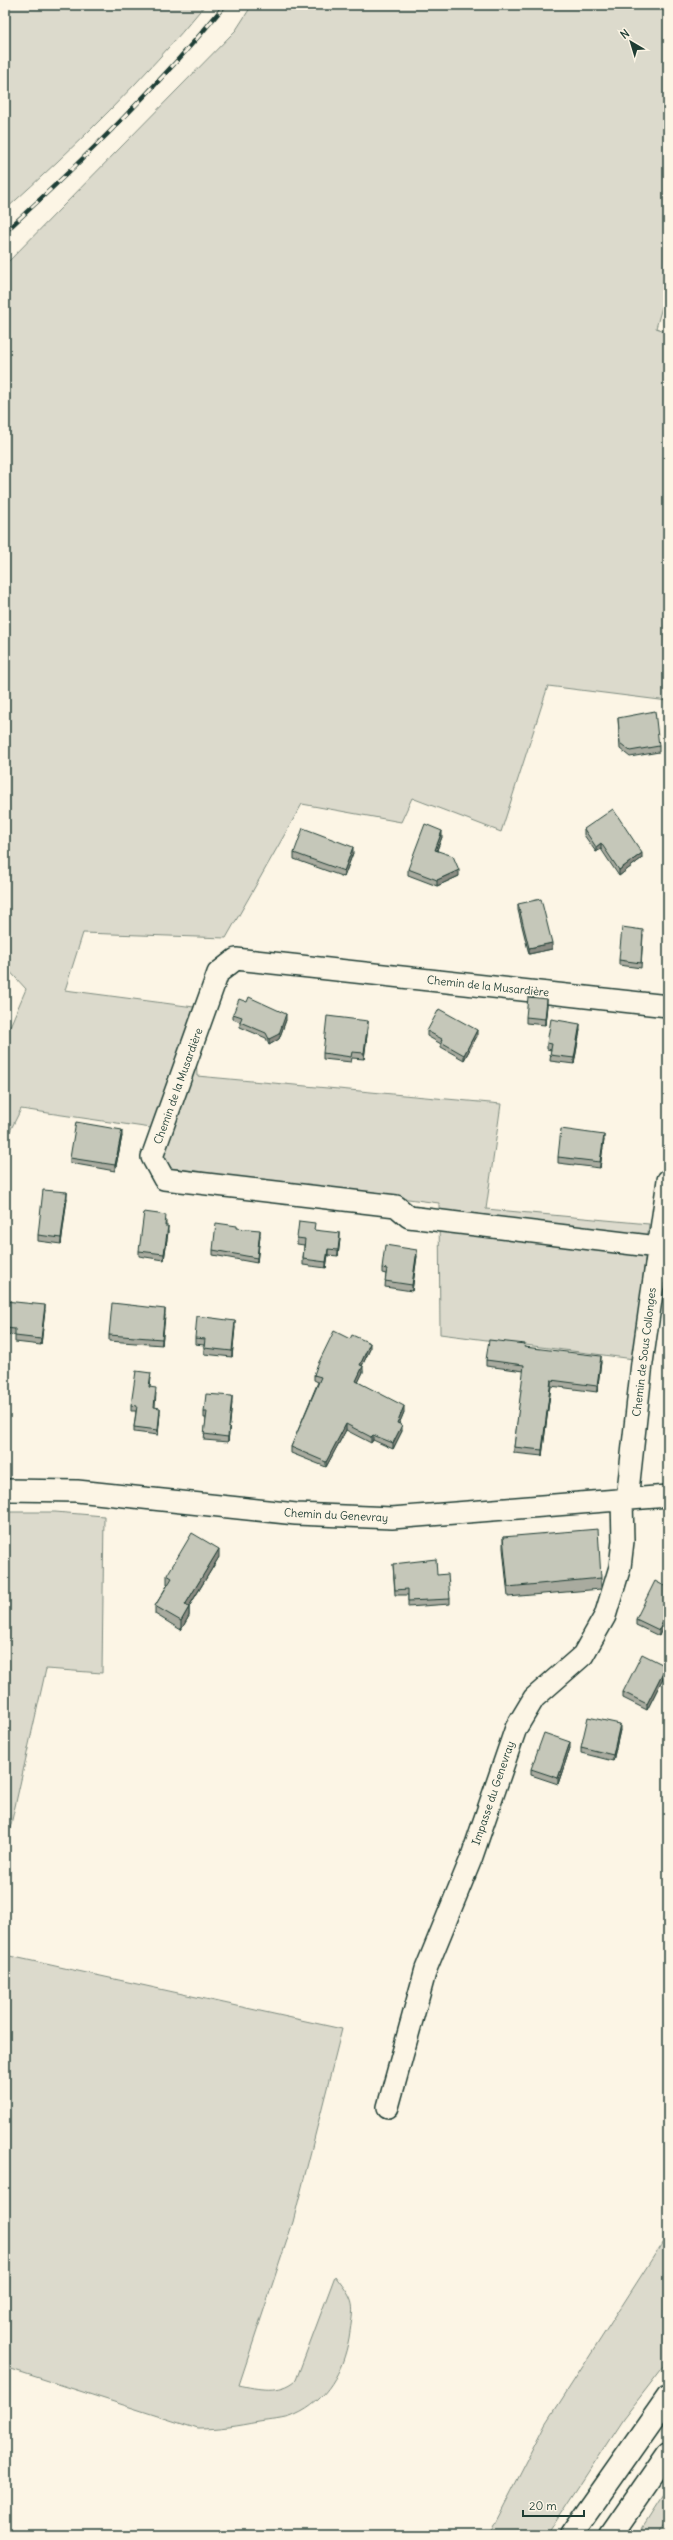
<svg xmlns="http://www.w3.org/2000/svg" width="673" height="2540" viewBox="0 0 673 2540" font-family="Delius,sans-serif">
	<rect width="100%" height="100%" fill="#fcf5e5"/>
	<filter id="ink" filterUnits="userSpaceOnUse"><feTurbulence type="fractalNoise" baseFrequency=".025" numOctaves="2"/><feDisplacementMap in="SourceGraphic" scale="8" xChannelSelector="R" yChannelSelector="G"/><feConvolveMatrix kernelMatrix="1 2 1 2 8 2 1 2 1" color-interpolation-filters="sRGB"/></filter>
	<g filter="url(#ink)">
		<path fill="#dcdacc" stroke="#7e8c80" d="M5 5H205C144 79 77 145 5 210Z
			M252 5H668V286L656 328 668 332V701L548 686 501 832 412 798 401 822 302 804 226 938 83 933 65 990 194 1007 197 1076 501 1104 486 1209 649 1224 634 1359 440 1334 439 1203 170 1168 151 1128 21 1109 5 1141V1038L26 989 5 966V265L236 30Z
			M5 1512H55L104 1516 102 1673 46 1669 5 1851Z
			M5 1955 342 2029 293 2222 239 2385C257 2389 281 2394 296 2380L335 2276C357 2304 354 2304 349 2338 343 2371 327 2401 295 2415 285 2420 270 2420 259 2422 238 2426 220 2429 198 2429L5 2367Z
			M668 2234V2361L623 2419 547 2535H489L546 2424Z
			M668 2488V2520L657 2535H638Z"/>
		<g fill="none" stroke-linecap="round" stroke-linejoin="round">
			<g stroke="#1f3d34" stroke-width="24">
				<path id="street" d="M658 1247 409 1217 396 1206 164 1179 152 1157 218 973 236 959 668 1006
					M5 1490 77 1491 296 1514 392 1518 668 1496
					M627 1500 642 1363 668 1180
					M388 2107 426 1969 471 1859 516 1728 534 1698 583 1655 605 1616 620 1567 623 1541 622 1500"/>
			</g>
			<g stroke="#1f3d34" stroke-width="25">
				<path id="highway" d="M571 2535 668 2397
					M611 2535 668 2453"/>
			</g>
			<use href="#street" stroke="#fcf5e5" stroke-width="21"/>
			<use href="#highway" stroke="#fcf5e5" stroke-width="22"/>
			<g stroke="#1f3d34" stroke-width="4.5">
				<path id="rail" d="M5 232C83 160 158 87 225 5"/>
			</g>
			<use href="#rail" stroke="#fcf5e5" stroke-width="3" stroke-dasharray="9" stroke-linecap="butt"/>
		</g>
		<path fill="#a9ab9f" stroke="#1f3d34" d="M618 718 659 746V752L630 757 620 749Z
			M584 829 642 858 619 876 601 849 596 852 584 835Z
			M442 837 437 850 459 876 437 886 408 875V869Z
			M294 853H353L344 877 294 859Z
			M518 904 552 949 529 954 518 910Z
			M643 935 641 968 619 965V960Z
			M547 1005 545 1025 526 1023V1017Z
			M233 1014 286 1020 279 1039 269 1045 266 1038 240 1027V1022L233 1019Z
			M368 1027 364 1059 352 1058 351 1062 323 1059V1053Z
			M580 1030 574 1064 550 1061 551 1050 547 1049V1043Z
			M427 1031 477 1036 464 1060 441 1047V1044L427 1036Z
			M122 1136 115 1171 70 1163V1158Z
			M604 1140 600 1168 558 1163V1157Z
			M67 1198 61 1244 38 1241V1235Z
			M166 1220V1226L168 1232 164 1260 139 1256V1251Z
			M237 1228 260 1235 257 1263 213 1255V1250Z
			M314 1230 340 1239 338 1256 328 1255 326 1268 303 1265V1259L304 1245 297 1244V1238Z
			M417 1256 412 1291 385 1287 386 1274 382 1273V1268Z
			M5 1301 45 1310 41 1345 15 1342V1335L5 1334Z
			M165 1315 162 1345 109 1341V1335Z
			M235 1327 232 1357 204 1354V1345L195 1344V1338Z
			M525 1347 601 1362 597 1392 551 1386 542 1456 514 1453V1447L524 1371 486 1366V1360Z
			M370 1349 362 1366 363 1372 358 1382 404 1412 399 1424 402 1431 393 1449 373 1440 371 1443 346 1430 326 1467 291 1453V1447L318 1382 314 1380V1375Z
			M151 1378 150 1387 156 1393 155 1407 160 1413 158 1435 134 1432V1427L136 1411H131V1405Z
			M232 1402 228 1442 204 1440 206 1418H204V1412Z
			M668 1417V1427H667V1421Z
			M503 1537 601 1578V1589L508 1597 503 1548Z
			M219 1557 189 1607V1616L181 1630 155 1614V1606L168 1584H167V1575Z
			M393 1564 437 1575 450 1599V1604L408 1607V1595H395Z
			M668 1588 659 1636 636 1625V1619Z
			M666 1672 647 1710 623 1698V1692Z
			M620 1730 613 1761 581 1753V1747Z
			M570 1748 558 1784 531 1775V1769Z"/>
		<path fill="#8a8b82" stroke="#1f3d34" d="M442 831V837L435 855V850Z
			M601 843V849L596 852V847Z
			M353 847V853L344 877V871Z
			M642 853V858L619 876V870Z
			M459 870V876L437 886V880Z
			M552 943V949L529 954V948Z
			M547 999V1005L545 1025V1019Z
			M286 1014V1020L279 1039 269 1045V1039Z
			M368 1021V1027L364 1059V1053Z
			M580 1024V1030L574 1064V1058Z
			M477 1030V1036L464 1060V1055Z
			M122 1130V1136L115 1171V1165Z
			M604 1135V1140L600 1168V1162Z
			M67 1192V1198L61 1244V1238Z
			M168 1226V1232L164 1260V1254Z
			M260 1230V1235L257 1263V1258Z
			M340 1233V1239L338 1256V1250Z
			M328 1249V1255L326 1268V1262Z
			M417 1250V1256L412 1291V1285Z
			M45 1305V1310L41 1345V1339Z
			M165 1309V1315L162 1345V1339Z
			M235 1321V1327L232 1357V1351Z
			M370 1343V1349L360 1370V1365Z
			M601 1356V1362L597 1392V1386Z
			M363 1366V1372L356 1387V1381Z
			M551 1380V1386L542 1456V1450Z
			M232 1396V1402L228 1442V1437Z
			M404 1406V1412L397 1429V1423Z
			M160 1408V1413L158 1435V1430Z
			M346 1424V1430L326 1467V1462Z
			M402 1425V1431L393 1449V1443Z
			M373 1435V1440L371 1443V1437Z
			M219 1549V1557L185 1613V1605Z
			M189 1607V1616L181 1630V1621Z
			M668 1611V1617L659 1636V1630Z
			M666 1666V1672L647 1710V1704Z
			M620 1724V1730L613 1761V1755Z
			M570 1742V1748L558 1784V1778Z"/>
		<path fill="#c5c7b9" stroke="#1f3d34" d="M655 711 659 746 630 751 620 743 618 718Z
			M613 809 642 853 619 870 601 843 596 847 584 829Z
			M425 824 442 831 435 850 453 856 459 870 437 880 408 869Z
			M303 828 353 847 344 871 294 853Z
			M541 899 552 943 529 948 518 904Z
			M622 927 643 930 641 963 619 960Z
			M249 997 286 1014 279 1034 269 1039 266 1033 240 1022 242 1017 233 1014 239 999 247 1002Z
			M528 997 547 999 545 1019 526 1017Z
			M439 1009 477 1030 464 1055 441 1042 442 1039 427 1031Z
			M327 1016 368 1021 364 1053 352 1052 351 1057 323 1053Z
			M551 1019 580 1024 574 1058 550 1055 552 1044 547 1043Z
			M76 1122 122 1130 115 1165 70 1158Z
			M561 1129 604 1135 600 1162 558 1157Z
			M43 1190 67 1192 61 1238 38 1235Z
			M144 1212 166 1215 165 1226H168L164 1254 139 1251Z
			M299 1221 315 1223 314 1230 340 1233 338 1250 328 1249 326 1262 303 1259 305 1239 297 1238Z
			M216 1223 237 1226V1228L260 1230 257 1258 213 1250Z
			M385 1245 417 1250 412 1285 385 1281 387 1269 382 1268Z
			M5 1301 45 1305 41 1339 15 1336V1329L5 1328Z
			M112 1303 165 1309 162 1339 109 1335Z
			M197 1316 235 1321 232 1351 204 1348 205 1339 195 1338Z
			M334 1331 350 1339 352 1335 370 1343 360 1365 363 1366 356 1381 404 1406 397 1423 402 1425 393 1443 373 1435 371 1437 346 1424 326 1462 291 1447 321 1377 314 1375 317 1366Z
			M489 1340 525 1344 524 1347 601 1356 597 1386 551 1380 542 1450 514 1447 524 1365 486 1360Z
			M136 1371 151 1373 149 1387 156 1388 154 1407 160 1408 158 1430 134 1427 137 1406 131 1405Z
			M206 1394 232 1396 228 1437 204 1434 207 1412H204Z
			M598 1529 601 1578 508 1587 503 1537Z
			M192 1533 219 1549 185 1605 189 1607 181 1621 155 1606 172 1578 167 1575Z
			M436 1559 437 1575 448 1574 450 1599 408 1601V1589L395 1590 393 1564Z
			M655 1581 668 1588V1611L659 1630 636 1619Z
			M642 1654 666 1666 647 1704 623 1692Z
			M588 1717 620 1724 613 1755 581 1747Z
			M544 1733 570 1742 558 1778 531 1769Z"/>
	</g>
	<g text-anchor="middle" stroke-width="3.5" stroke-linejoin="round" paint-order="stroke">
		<g font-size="11" fill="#1f3d34" stroke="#fcf5e5">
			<text transform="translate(488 986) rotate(6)" y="4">Chemin de la Musardière</text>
			<text transform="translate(178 1086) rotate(-70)" y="4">Chemin de la Musardière</text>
			<text transform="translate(644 1352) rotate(-83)" y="4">Chemin de Sous Collonges</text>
			<text transform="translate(336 1515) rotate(3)" y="4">Chemin du Genevray</text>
			<text transform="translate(493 1793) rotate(-71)" y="4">Impasse du Genevray</text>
		</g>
	</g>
	<rect width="673" height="2540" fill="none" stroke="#fcf5e5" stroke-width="20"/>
	<rect x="10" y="10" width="653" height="2520" fill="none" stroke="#1f3d34" stroke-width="1.5" filter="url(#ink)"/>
	<g transform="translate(631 42) rotate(322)" stroke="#fcf5e5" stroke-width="3" paint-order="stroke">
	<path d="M0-3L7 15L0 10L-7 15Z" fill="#1f3d34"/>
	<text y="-6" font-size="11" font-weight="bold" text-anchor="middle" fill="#1f3d34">N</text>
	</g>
	<path d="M523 2510v6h61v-6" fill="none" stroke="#1f3d34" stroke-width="2"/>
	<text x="529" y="2510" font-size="12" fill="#1f3d34" stroke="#fcf5e5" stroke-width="3" paint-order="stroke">20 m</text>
</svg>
